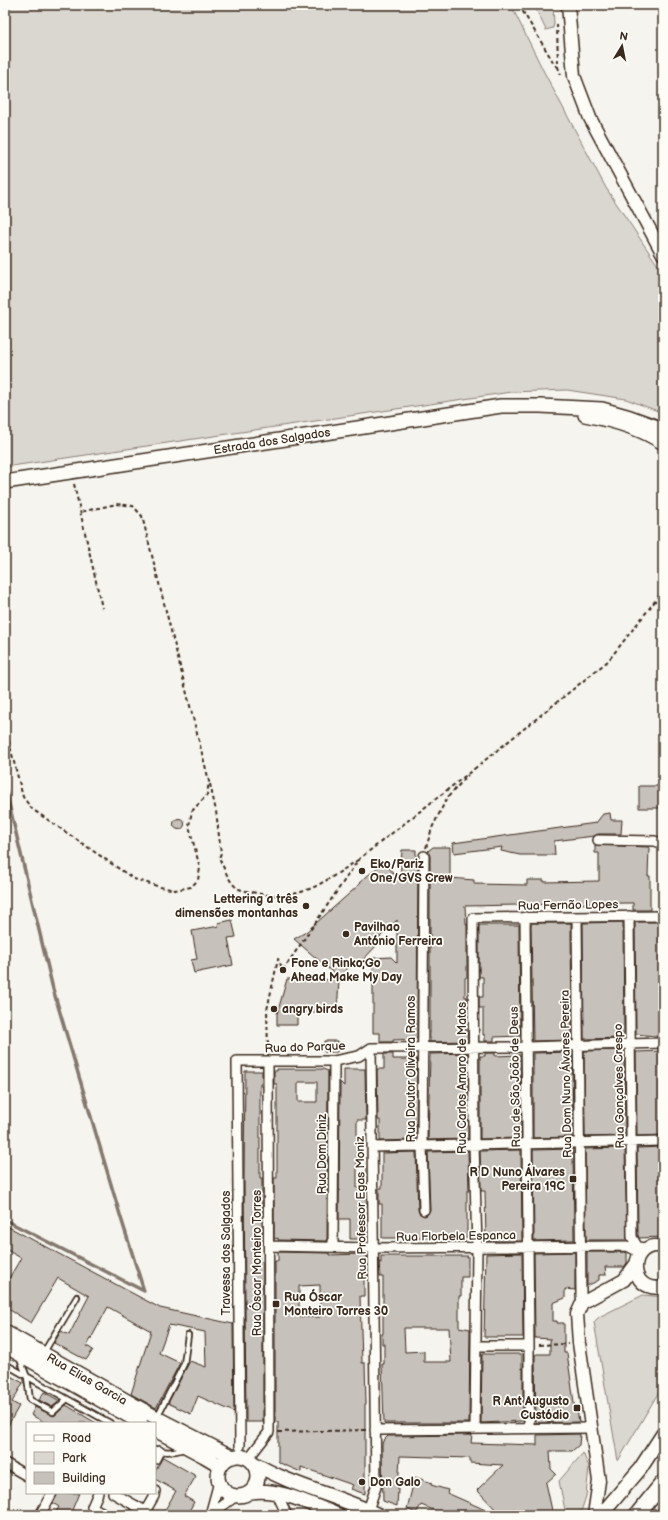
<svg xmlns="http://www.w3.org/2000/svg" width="668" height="1520" viewBox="0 0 668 1520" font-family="'Balsamiq Sans',sans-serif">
	<rect width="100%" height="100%" fill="#f5f4ee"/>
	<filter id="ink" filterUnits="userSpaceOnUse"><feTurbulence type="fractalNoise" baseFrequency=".025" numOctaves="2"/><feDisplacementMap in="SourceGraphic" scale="8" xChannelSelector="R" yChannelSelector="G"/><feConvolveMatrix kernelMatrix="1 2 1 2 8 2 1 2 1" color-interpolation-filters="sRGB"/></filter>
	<g filter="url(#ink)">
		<path fill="#dad6d0" stroke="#8a8077" d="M5 5H511L544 72 606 188 663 273V413L626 399 567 390 511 392 5 467Z
			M534 5H553L554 24 553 28 546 30Z
			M643 1295 663 1297V1385L618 1461 594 1322 599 1317Z
			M583 1453 589 1467 586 1496 580 1515H566L559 1481Z"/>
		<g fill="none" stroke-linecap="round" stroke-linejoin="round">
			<path stroke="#84786e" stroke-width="3.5" d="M5 787 53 989 121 1218 144 1291
				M5 1220 144 1291"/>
		</g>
		<path fill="#c7c1bb" stroke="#3b2a1e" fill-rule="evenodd" d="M639 786H663V808H639Z
			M610 813 611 820H622L621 834H598L594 836 554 841 555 855H520L501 851 502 847 454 853 453 843 596 823 603 814Z
			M173.5 824a5.5 5.5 0 1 1 11 0a5.5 5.5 0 1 1-11 0Z
			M595 845 649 847 648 876H650V910H633V903H625L465 906 466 925H467V977L465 978V997H467V1008H465V1030H467L468 1041 430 1042V856L428 851 433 847H450V878L474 880V884L527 885V880H544V882L599 881V853H595Z
			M402 850H416V859L418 858 417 1039 393 1040V1042H380V1033H373V958L391 957 397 963V920L376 941 379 943 357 966 353 964 338 977 294 939 306 932 360 884 359 883 384 862 400 881Z
			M232 920 236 937 228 938 233 965 194 973 191 960 197 959 192 931 219 926 218 923Z
			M623 922 624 1033H623V1038L584 1039 583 923Z
			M635 922H663V1037L636 1034Z
			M532 923H571L572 1040 533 1041 531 925Z
			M479 925H519L520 1036 494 1037V1041H485V1035H483V1008H479V997H483V977H479Z
			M287 979 339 980 337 1012H297V1025H277V1014Z
			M324 1041H338L337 1052H324Z
			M623 1050V1053H624L625 1136 585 1137 584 1051Z
			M663 1051V1135L637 1136 636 1052Z
			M572 1052 573 1137 533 1138V1053Z
			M468 1053V1139L428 1140 430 1054Z
			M485 1053H495V1056L520 1055 521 1138 480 1139V1056H485Z
			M384 1054H393V1059H417L416 1140 380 1141V1120H378L377 1069H384Z
			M277 1069H323L328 1071 327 1241 278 1240V1238L274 1239V1178H277V1084H274V1071H277ZM298 1082H317V1102H298Z
			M344 1069H365L366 1120H357V1188H367V1205H363L364 1239H350V1219H339L340 1082 344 1086Z
			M245 1071H262V1084H260V1178H262V1239H259V1262H263V1422H246L244 1177Z
			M663 1147V1237L639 1238 638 1235 637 1148Z
			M625 1148 627 1240H586L585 1149Z
			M573 1149 574 1240 534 1241 533 1150Z
			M521 1150 522 1241H486L485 1191H481L480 1151Z
			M468 1151 469 1191H467V1238H382V1204H379V1188H382V1153L416 1152 418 1210 419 1213 424 1216 427 1215 430 1210 428 1152Z
			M5 1225 160 1308 233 1324 234 1412 198 1396 191 1414 168 1403 190 1361 206 1367 205 1332 169 1325 159 1353 180 1363 156 1408 131 1394 151 1331 108 1307 87 1346 93 1350 86 1360 54 1343 61 1331 69 1335 89 1296 58 1278 31 1323 5 1307V1285L21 1258 5 1249Z
			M278 1252 329 1253V1255L363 1254 367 1256 368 1277H364V1296H360L362 1363H365L366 1404H365V1494L351 1489 353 1485 301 1467V1472L280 1463 278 1461V1422H275V1261H278ZM320 1285V1317H299V1286Z
			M575 1252V1290L565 1289V1298L553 1303V1321H557V1323H564V1353H567L575 1410H577L579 1422 536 1423 535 1355 537 1354H550V1341L551 1339 535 1338 534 1253Z
			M587 1252H626L627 1253V1263L624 1267H605L606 1275H599V1280L587 1286Z
			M522 1253 523 1337H484L486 1254Z
			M381 1256H468V1277H461V1296H459V1327L470 1329 469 1423H384L382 1364H384V1344H382V1334H383V1277H380L379 1262 381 1263ZM404 1328H449L451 1362H424V1351L405 1352Z
			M482 1354H522V1369L523 1367V1421L481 1423Z
			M5 1373 23 1383 12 1402 19 1406 5 1431Z
			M44 1392 60 1401 52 1407 39 1400Z
			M66 1405 96 1423H46L31 1415 35 1407 54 1416Z
			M580 1434 579 1445 572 1451H550L551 1469 556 1474 546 1483 553 1515H501L477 1490 503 1465 470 1463V1458L400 1456 397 1506 383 1501 382 1445 383 1441 388 1436 472 1435 471 1443 537 1445V1435Z
			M163 1457 196 1476 184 1496 194 1502 187 1515H162L176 1491 155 1479V1471Z
			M415 1477 432 1483 431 1485 448 1490 447 1493 497 1515H446L421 1505 416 1513 407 1509Z
			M58 1493H79L70 1515H54L59 1507 53 1503Z"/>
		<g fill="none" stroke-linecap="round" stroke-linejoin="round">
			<g stroke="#3b2a1e" stroke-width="8">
				<path id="service" d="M44 1352 77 1297
					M19 1357 27 1377 30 1400 53 1412 67 1399
					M5 1364 110 1423
					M157 1417 184 1364 188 1335
					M155 1449C163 1453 175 1452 184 1449"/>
			</g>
			<g stroke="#3b2a1e" stroke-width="12">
				<path id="minor" d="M598 840 655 841 663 844
					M424 856 422 1145 424 1210
					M629 916 632 1237 637 1246 645 1249
					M525 917 529 1346V1429
					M577 917 581 1295 582 1303
					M371 1048 526 1047 663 1043
					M372 1147 663 1141
					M269 1246 373 1248 627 1246 635 1250 639 1254
					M333 1247 334 1061
					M476 1346H529
					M475 1429 477 1247 474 1144 473 918 663 916
					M375 1430 592 1428
					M240 1446 237 1061H334L359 1056 371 1048
					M155 1459 159 1451
					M248 1459 269 1432 268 1061
					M5 1463 27 1476
					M276 1492 287 1515
					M98 1493 92 1507 107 1515
					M113 1493 145 1511
					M368 1510 376 1487 371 1048
					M5 1514 7 1515
					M40 1515 52 1493
					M143 1515 154 1496 155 1491
					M210 1515 219 1482
					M210 1515 236 1496"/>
			</g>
			<g stroke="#3b2a1e" stroke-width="15">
				<path id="tertiary" d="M568 5 574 76 590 118 663 254
					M663 1247C629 1238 625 1294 663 1287
					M594 1515 599 1481 579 1343 577 1314 582 1303 624 1280 635 1265"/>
			</g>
			<g stroke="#3b2a1e" stroke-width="16">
				<path id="secondary" d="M585 415C611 420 641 428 663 443
					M5 482 501 406H540L602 409 630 417 663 429
					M5 1332 157 1418 233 1457
					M5 1346 141 1423
					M155 1430 204 1456 221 1466
					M218 1476a20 20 0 1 1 40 0a20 20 0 1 1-40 0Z
					M252 1462C291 1486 337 1495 378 1515
					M251 1492C278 1487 312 1505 338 1515
					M601 1515 640 1469 663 1434"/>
			</g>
			<g stroke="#3b2a1e" stroke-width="18">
				<path id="trunk" d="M637 1515 663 1483"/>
			</g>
			<path stroke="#3b2a1e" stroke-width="2" stroke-dasharray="4 3" stroke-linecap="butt" d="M519 5 555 65 558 67
				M557 24 558 67 561 75
				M74 484 102 608
				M5 727 23 797 32 809 134 879 160 887 175 890 191 887 198 880 200 868 189 826 192 811 207 795 209 781 142 516 133 506 117 504 80 512
				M474 769 608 661 663 591
				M210 784 216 811 221 853 219 858C224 867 229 884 239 889 244 891 251 892 257 893 299 903 324 882 358 860
				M426 848 432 828 447 798 468 775
				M268 1051 267 1010 278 959 283 970 359 859 474 769
				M539 1345 568 1344
				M278 1432 366 1430"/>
			<use href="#service" stroke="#fdfcf7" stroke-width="4.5"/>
			<use href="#minor" stroke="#fdfcf7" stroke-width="9"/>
			<use href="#tertiary" stroke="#fdfcf7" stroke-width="12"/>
			<use href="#secondary" stroke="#fdfcf7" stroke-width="13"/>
			<use href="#trunk" stroke="#fdfcf7" stroke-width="15"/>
		</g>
	</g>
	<g fill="#3b2a1e" stroke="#fdfcf7" stroke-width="1.5">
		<circle cx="362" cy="871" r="4"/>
		<circle cx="306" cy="906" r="4"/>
		<circle cx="346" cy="934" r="4"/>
		<circle cx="283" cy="970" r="4"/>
		<circle cx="274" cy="1009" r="4"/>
		<rect x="569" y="1175" width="8" height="8" rx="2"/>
		<rect x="272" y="1300" width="8" height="8" rx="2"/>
		<rect x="573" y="1404" width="8" height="8" rx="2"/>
		<circle cx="362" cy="1482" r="4"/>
	</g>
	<g text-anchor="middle" stroke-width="3.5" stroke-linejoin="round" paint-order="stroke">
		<g font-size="12" fill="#3b2a1e" stroke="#fdfcf7">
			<text transform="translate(272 441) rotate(-9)" y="4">Estrada dos Salgados</text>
			<text transform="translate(568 905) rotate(-1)" y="4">Rua Fernão Lopes</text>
			<text transform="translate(305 1047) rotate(-2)" y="4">Rua do Parque</text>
			<text transform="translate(411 1069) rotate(-90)" y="4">Rua Doutor Oliveira Ramos</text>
			<text transform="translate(566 1074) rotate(-91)" y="4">Rua Dom Nuno Álvares Pereira</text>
			<text transform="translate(515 1077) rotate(-91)" y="4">Rua de São João de Deus</text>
			<text transform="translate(462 1078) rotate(-90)" y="4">Rua Carlos Amaro de Matos</text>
			<text transform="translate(619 1086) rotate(-91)" y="4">Rua Gonçalves Crespo</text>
			<text transform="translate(322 1154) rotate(-90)" y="4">Rua Dom Diniz</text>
			<text transform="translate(361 1208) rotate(-91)" y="4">Rua Professor Egas Moniz</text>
			<text transform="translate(456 1236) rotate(-1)" y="4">Rua Florbela Espanca</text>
			<text transform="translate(226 1253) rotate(-90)" y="4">Travessa dos Salgados</text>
			<text transform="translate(257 1263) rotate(-90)" y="4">Rua Óscar Monteiro Torres</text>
			<text transform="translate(87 1379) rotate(30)" y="4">Rua Elias Garcia</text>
		</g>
		<g font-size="12" font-weight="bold" fill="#3b2a1e" stroke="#fdfcf7" text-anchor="start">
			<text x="370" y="868">Eko/Pariz<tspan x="370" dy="14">One/GVS Crew</tspan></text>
			<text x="298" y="903" text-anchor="end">Lettering a três<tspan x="298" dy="14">dimensões montanhas</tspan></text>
			<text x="354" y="931">Pavilhao<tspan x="354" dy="14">António Ferreira</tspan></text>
			<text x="291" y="967">Fone e Rinko;Go<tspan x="291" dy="14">Ahead Make My Day</tspan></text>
			<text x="282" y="1013">angry birds</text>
			<text x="565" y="1176" text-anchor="end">R D Nuno Álvares<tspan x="565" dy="14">Pereira 19C</tspan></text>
			<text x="284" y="1301">Rua Óscar<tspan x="284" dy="14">Monteiro Torres 30</tspan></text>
			<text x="569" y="1405" text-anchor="end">R Ant Augusto<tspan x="569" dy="14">Custódio</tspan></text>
			<text x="370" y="1486">Don Galo</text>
		</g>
	</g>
	<rect width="668" height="1520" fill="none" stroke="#fdfcf7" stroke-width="20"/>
	<rect x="10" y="10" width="648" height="1500" fill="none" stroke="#3b2a1e" stroke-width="1.5" filter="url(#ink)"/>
	<rect x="26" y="1422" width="130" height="72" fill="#fdfcf7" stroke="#afa8a0"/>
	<rect x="34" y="1435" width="20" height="6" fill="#fdfcf7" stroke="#afa8a0"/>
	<text x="62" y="1442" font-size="12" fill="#3b2a1e">Road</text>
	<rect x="34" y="1452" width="20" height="12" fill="#dad6d0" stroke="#afa8a0"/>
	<text x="62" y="1462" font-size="12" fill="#3b2a1e">Park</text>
	<rect x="34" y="1472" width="20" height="12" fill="#c7c1bb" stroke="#afa8a0"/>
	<text x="62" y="1482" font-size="12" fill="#3b2a1e">Building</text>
	<g transform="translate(622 46) rotate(10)" stroke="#fdfcf7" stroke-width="3" paint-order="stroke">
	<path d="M0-3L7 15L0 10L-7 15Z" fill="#3b2a1e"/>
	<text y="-6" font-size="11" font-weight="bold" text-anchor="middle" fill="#3b2a1e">N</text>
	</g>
</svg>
